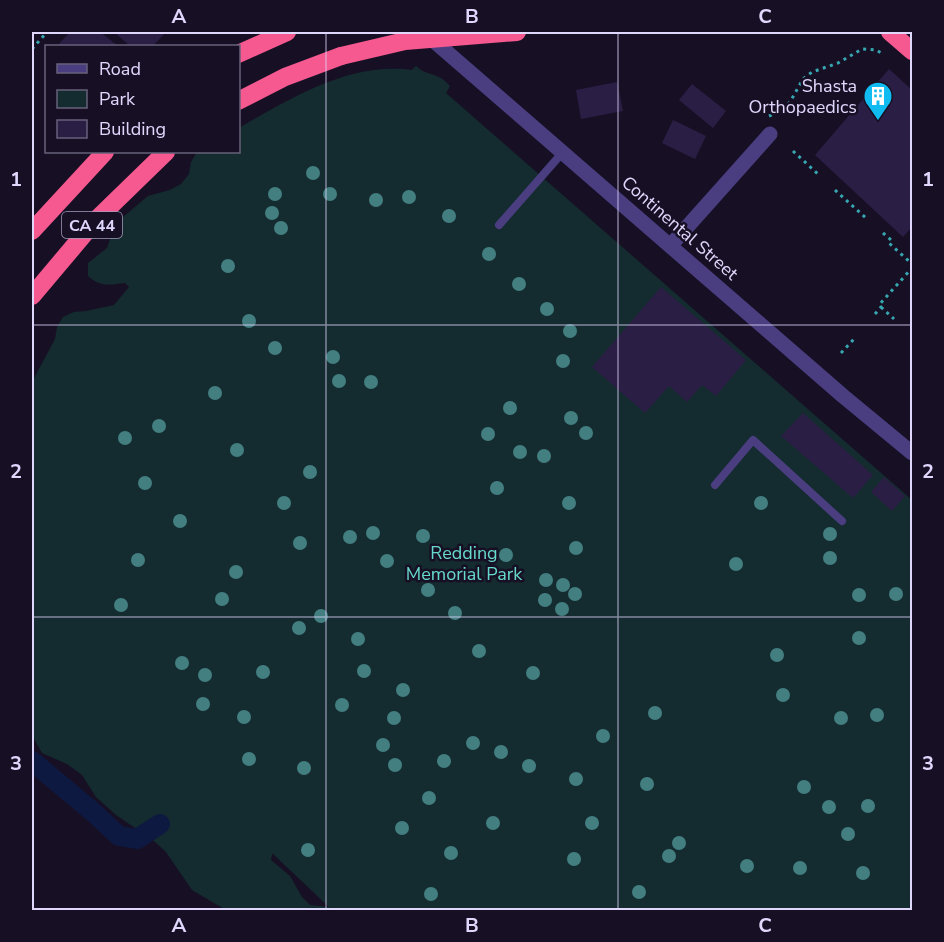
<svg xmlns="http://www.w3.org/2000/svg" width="944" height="942" viewBox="0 0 944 942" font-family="'Nunito Sans',sans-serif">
	<rect width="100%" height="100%" fill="#171025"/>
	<path fill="#142c2f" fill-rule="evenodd" d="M416 66C428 77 437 71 450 86L446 93 912 500V910H226L192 890 166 852 153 840 116 815 96 797 82 775 67 764 42 753 32 735V382L55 339 57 327 63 317 74 312 86 311 114 305 129 287 125 283C110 285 100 287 88 276V263L107 248 116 223 148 196 170 190 181 184 189 174 191 162 197 152H238L239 128C289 99 350 61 412 70ZM272 854H273L329 907 310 905 302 897 290 876 271 860Z"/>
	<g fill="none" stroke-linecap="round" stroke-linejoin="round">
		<path stroke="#0d1941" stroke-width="20" d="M32 761 93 812 119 836 137 839 160 824"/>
	</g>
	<path fill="#2b1e45" d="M70 32H100L118 46H57Z
		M114 32H166L153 46H130Z
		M889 69 912 90V227L903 237 815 155Z
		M617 82 623 111 581 119 576 90Z
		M692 84 726 111 713 128 679 100Z
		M673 120 706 136 695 159 662 143Z
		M661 287 746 360 716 396 702 385 687 402 669 386 645 413 592 367Z
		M803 413 873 475 853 498 781 436Z
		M884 477 905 496 892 511 871 492Z"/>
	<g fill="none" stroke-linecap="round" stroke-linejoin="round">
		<path stroke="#37a7b1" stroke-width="3" stroke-dasharray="3 4.5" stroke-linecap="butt" d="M32 49 47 32
			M769 116 781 111 790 102 803 79 812 72 838 63 862 49 876 50 883 54
			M793 151 819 175
			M835 190 867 219
			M883 233 891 240 889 243 912 264
			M881 307 894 319
			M875 314 881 307 879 305 912 268
			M841 353 855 338"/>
		<path stroke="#4a3e81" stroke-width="8" d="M499 225 563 152
			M715 485 753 440 842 521"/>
		<path stroke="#4a3e81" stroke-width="15" d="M426 34 843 396 912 453
			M671 245 770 134"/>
		<path stroke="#f5598f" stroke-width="18" d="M890 32 912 51
			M238 54 287 32
			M238 101 285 77 341 56
			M32 231 105 152
			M32 296 96 220 166 152"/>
		<path stroke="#f5598f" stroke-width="18" d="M341 56 405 41 517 32"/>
	</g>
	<g fill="#437f81">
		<circle cx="313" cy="173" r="7"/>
		<circle cx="275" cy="194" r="7"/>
		<circle cx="330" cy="194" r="7"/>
		<circle cx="409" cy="197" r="7"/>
		<circle cx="376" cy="200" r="7"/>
		<circle cx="272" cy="213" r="7"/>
		<circle cx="449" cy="216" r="7"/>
		<circle cx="281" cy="228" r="7"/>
		<circle cx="489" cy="254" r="7"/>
		<circle cx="228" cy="266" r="7"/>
		<circle cx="519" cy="284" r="7"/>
		<circle cx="547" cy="309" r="7"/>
		<circle cx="249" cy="321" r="7"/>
		<circle cx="570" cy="331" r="7"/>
		<circle cx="275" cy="348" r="7"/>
		<circle cx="333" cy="357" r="7"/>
		<circle cx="563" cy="361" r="7"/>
		<circle cx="339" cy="381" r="7"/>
		<circle cx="371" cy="382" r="7"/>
		<circle cx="215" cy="393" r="7"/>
		<circle cx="510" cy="408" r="7"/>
		<circle cx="571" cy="418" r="7"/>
		<circle cx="159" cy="426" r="7"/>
		<circle cx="586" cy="433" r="7"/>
		<circle cx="488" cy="434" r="7"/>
		<circle cx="125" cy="438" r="7"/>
		<circle cx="237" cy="450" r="7"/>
		<circle cx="520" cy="452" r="7"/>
		<circle cx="544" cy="456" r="7"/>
		<circle cx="310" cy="472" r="7"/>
		<circle cx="145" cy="483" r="7"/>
		<circle cx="497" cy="488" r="7"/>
		<circle cx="284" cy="503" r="7"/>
		<circle cx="569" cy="503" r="7"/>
		<circle cx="761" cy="503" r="7"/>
		<circle cx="180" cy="521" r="7"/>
		<circle cx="373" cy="533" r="7"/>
		<circle cx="830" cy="534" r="7"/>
		<circle cx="423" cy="536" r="7"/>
		<circle cx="350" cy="537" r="7"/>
		<circle cx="300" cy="543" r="7"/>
		<circle cx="576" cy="548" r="7"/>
		<circle cx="506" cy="555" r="7"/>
		<circle cx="830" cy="558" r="7"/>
		<circle cx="138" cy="560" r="7"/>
		<circle cx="387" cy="561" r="7"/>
		<circle cx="736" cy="564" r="7"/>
		<circle cx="236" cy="572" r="7"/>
		<circle cx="546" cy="580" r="7"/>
		<circle cx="563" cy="585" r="7"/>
		<circle cx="428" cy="590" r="7"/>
		<circle cx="575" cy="594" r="7"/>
		<circle cx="896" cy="594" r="7"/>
		<circle cx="859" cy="595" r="7"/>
		<circle cx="222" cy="599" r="7"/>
		<circle cx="545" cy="600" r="7"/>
		<circle cx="121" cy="605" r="7"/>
		<circle cx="562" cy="609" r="7"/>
		<circle cx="455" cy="613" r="7"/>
		<circle cx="321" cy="616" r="7"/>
		<circle cx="299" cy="628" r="7"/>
		<circle cx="859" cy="638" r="7"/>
		<circle cx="358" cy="639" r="7"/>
		<circle cx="479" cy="651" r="7"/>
		<circle cx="777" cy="655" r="7"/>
		<circle cx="182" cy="663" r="7"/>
		<circle cx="364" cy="671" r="7"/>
		<circle cx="263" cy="672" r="7"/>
		<circle cx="533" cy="673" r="7"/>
		<circle cx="205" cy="675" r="7"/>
		<circle cx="403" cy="690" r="7"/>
		<circle cx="783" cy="695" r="7"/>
		<circle cx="203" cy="704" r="7"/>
		<circle cx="342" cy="705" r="7"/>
		<circle cx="655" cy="713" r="7"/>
		<circle cx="877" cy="715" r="7"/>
		<circle cx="244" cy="717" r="7"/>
		<circle cx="394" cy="718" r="7"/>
		<circle cx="841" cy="718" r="7"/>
		<circle cx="603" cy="736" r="7"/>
		<circle cx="473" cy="743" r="7"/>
		<circle cx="383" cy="745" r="7"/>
		<circle cx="501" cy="752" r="7"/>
		<circle cx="249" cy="759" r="7"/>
		<circle cx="444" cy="761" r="7"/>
		<circle cx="395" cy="765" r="7"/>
		<circle cx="529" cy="766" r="7"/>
		<circle cx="304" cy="768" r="7"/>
		<circle cx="576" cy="779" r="7"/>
		<circle cx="647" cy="784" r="7"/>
		<circle cx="804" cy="787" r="7"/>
		<circle cx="429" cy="798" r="7"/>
		<circle cx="868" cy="806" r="7"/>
		<circle cx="829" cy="807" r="7"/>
		<circle cx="493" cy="823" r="7"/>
		<circle cx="592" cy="823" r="7"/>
		<circle cx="402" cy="828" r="7"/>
		<circle cx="848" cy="834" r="7"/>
		<circle cx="679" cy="843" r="7"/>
		<circle cx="308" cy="850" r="7"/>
		<circle cx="451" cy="853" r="7"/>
		<circle cx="669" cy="856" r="7"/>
		<circle cx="574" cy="859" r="7"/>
		<circle cx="747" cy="866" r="7"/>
		<circle cx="800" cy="868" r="7"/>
		<circle cx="863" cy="873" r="7"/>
		<circle cx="639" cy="892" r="7"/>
		<circle cx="431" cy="894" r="7"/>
	</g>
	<path fill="none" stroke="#e0d7fd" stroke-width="1.5" stroke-opacity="0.55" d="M326 32V910M618 32V910M32 325H912M32 617H912"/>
	<defs>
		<g id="building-pin" transform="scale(1.5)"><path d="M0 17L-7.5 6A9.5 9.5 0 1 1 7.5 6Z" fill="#0fbbf1" stroke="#171025"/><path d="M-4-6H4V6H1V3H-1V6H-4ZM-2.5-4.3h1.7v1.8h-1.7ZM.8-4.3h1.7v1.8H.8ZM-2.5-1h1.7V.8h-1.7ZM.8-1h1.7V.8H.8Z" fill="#fff"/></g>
	</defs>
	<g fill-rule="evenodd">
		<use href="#building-pin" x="878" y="96"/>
	</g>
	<g text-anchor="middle" stroke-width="5" stroke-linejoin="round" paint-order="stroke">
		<rect fill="#171025" stroke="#a49bbc" stroke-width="1.5" x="62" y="212" width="60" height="26" rx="4.5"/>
		<g font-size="16" font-weight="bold" fill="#e0d7fd">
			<text x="92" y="231">CA 44</text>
		</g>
		<g font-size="18" fill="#e0d7fd" stroke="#171025" text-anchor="end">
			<text x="857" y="92">Shasta<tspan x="857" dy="21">Orthopaedics</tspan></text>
		</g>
		<g font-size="18" fill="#e0d7fd" stroke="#171025">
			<text transform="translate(680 228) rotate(41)" y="6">Continental Street</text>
		</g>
		<g font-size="18" fill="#67d9cc" stroke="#171025">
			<text x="464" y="559">Redding<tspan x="464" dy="21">Memorial Park</tspan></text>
		</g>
	</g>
	<rect width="944" height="942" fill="none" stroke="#171025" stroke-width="66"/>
	<rect x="45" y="45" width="195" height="108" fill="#171025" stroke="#67607b" stroke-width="1.5"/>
	<rect x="57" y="64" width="30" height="9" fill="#4a3e81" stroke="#67607b" stroke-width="1.5"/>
	<text x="99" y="75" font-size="18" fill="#e0d7fd">Road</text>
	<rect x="57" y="90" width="30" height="18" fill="#142c2f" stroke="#67607b" stroke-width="1.5"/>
	<text x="99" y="105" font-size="18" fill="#e0d7fd">Park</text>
	<rect x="57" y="120" width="30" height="18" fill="#2b1e45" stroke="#67607b" stroke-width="1.5"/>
	<text x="99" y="135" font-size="18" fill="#e0d7fd">Building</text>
	<rect x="33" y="33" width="878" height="876" fill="none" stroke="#e0d7fd" stroke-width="2"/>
	<g font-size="20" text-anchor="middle" font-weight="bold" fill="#e0d7fd">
		<text x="179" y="23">A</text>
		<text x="472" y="23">B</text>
		<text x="765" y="23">C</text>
		<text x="16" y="186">1</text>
		<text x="928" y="186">1</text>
		<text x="16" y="478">2</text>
		<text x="928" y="478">2</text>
		<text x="16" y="770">3</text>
		<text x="928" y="770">3</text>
		<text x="179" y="932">A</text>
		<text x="472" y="932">B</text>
		<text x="765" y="932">C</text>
	</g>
</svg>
